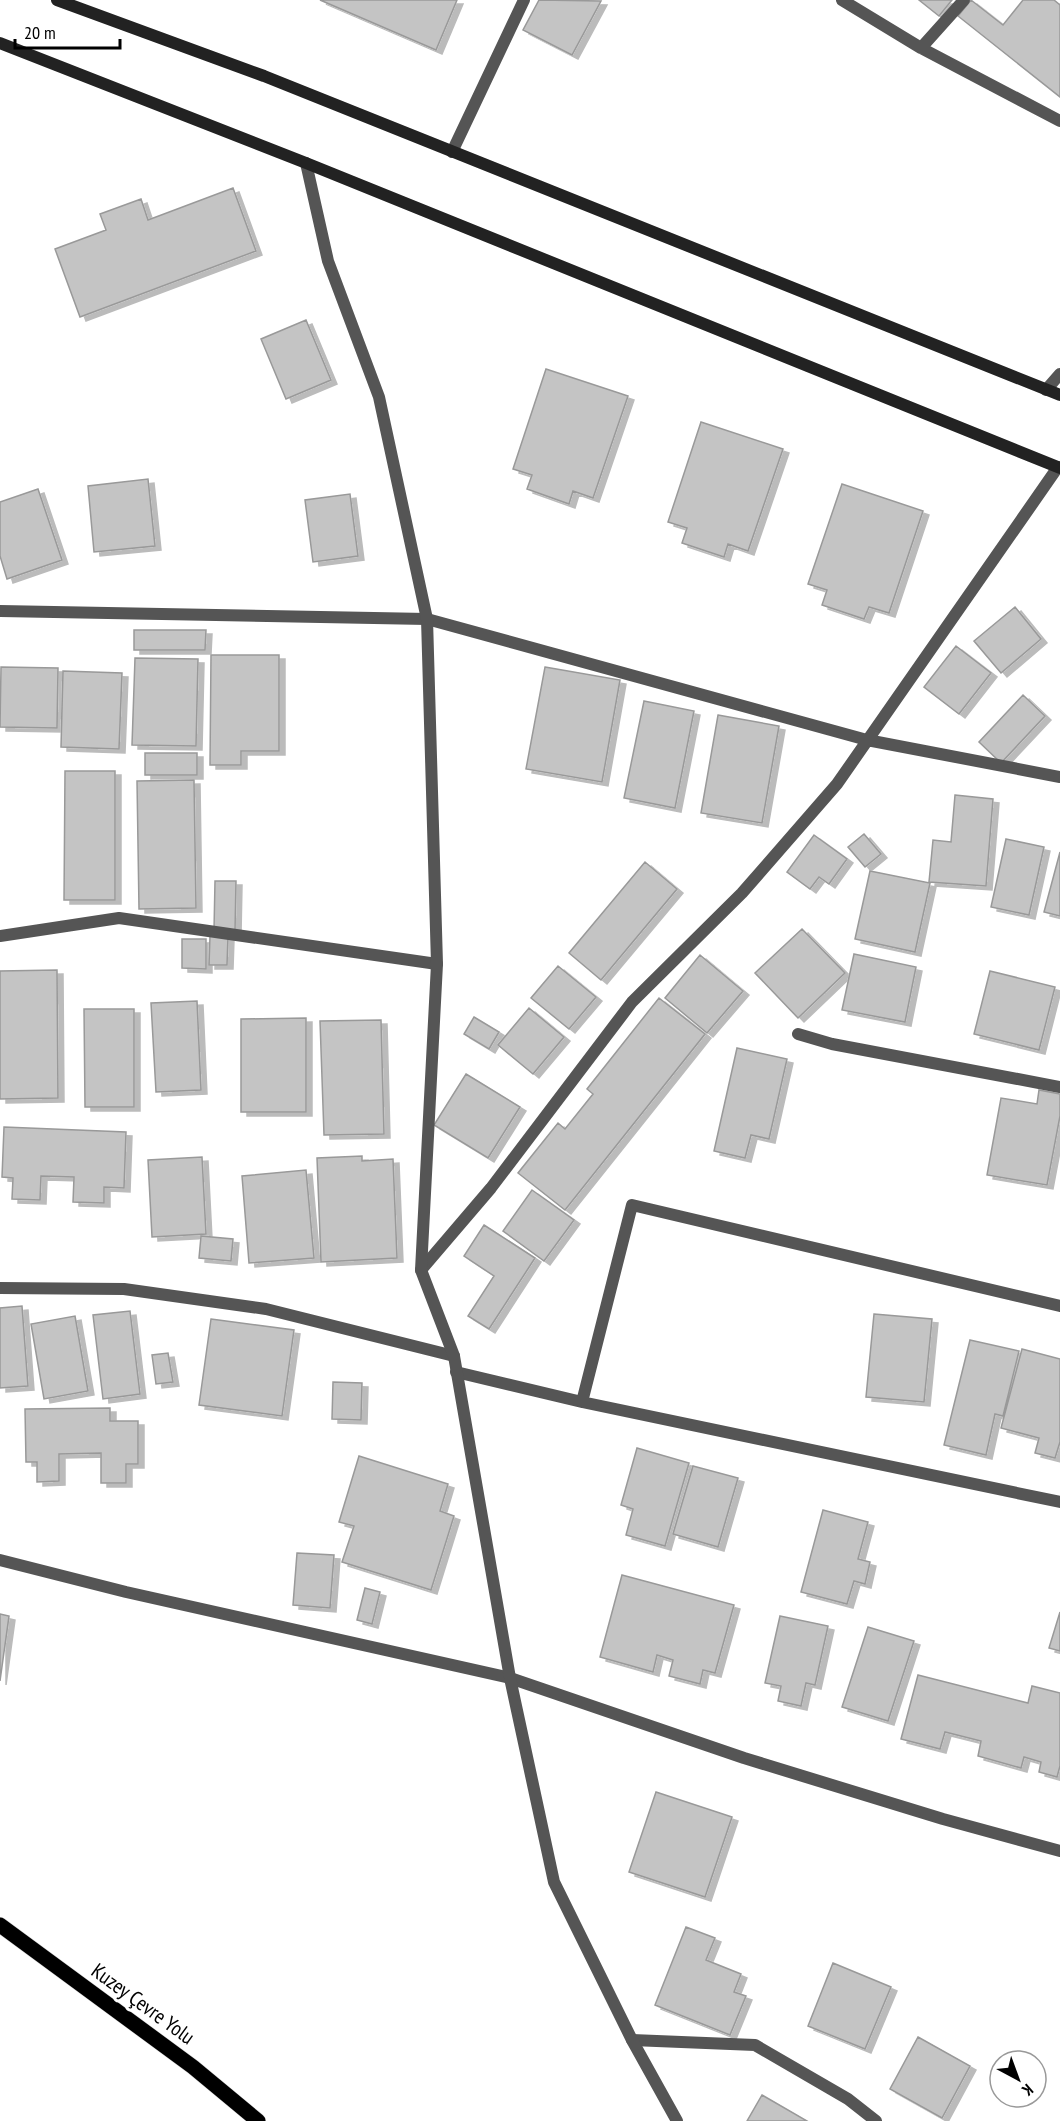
<svg xmlns="http://www.w3.org/2000/svg" width="1060" height="2121" viewBox="0 0 1060 2121" font-family="'PT Sans Narrow',sans-serif">
	<defs>
		<filter id="shadow"><feDropShadow dx="6" dy="4" stdDeviation="0" flood-color="#0004"/></filter>
	</defs>
	<rect width="100%" height="100%" fill="#fff"/>
	<path fill="#c4c4c4" stroke="#999" stroke-width="1.5" filter="url(#shadow)" d="M320 0H457L436 50Z
		M539 0 601 1 572 55 523 30Z
		M919 0H952L939 16Z
		M971 0 1003 25 1023 0H1054L1060 5V97L958 16Z
		M233 188 256 251 80 317 55 249 106 230 100 214 141 199 148 220Z
		M306 320 331 380 286 399 261 339Z
		M546 369 628 396 593 498 573 491 569 504 527 489 532 475 513 469Z
		M701 422 783 449 748 551 728 544 724 557 682 543 687 528 668 522Z
		M148 479 155 546 94 552 88 486Z
		M842 484 923 511 889 613 869 607 864 619 822 605 827 590 808 584Z
		M38 489 62 560 7 579 0 556V502Z
		M350 494 358 556 313 562 305 500Z
		M1015 607 1041 639 1001 673 974 641Z
		M134 630H206L205 650H134Z
		M956 646 991 673 959 714 924 687Z
		M211 655H279V751H241V765H210Z
		M135 658 198 659 196 746 132 745Z
		M1 667 58 668 57 728 0 727Z
		M545 667 620 680 602 782 526 769Z
		M63 671 122 673 119 749 61 747Z
		M1023 695 1045 716 1001 763 979 742Z
		M644 701 694 711 675 808 624 798Z
		M718 715 779 726 762 823 701 813Z
		M145 753H197V775H145Z
		M65 771H115V900H64Z
		M194 780 196 908 139 909 137 781Z
		M955 795 993 799 986 886 929 882 933 840 951 842Z
		M864 834 881 854 865 867 848 847Z
		M814 835 847 859 829 884 819 877 810 889 787 872Z
		M1006 839 1044 847 1029 915 991 907Z
		M1060 852V916L1044 912Z
		M645 862 677 889 601 980 569 953Z
		M870 871 930 883 915 952 855 939Z
		M215 881H236L235 931 214 930Z
		M802 929 845 973 798 1018 755 973Z
		M210 936H228L227 965H209Z
		M182 939H206V969L182 968Z
		M854 954 916 967 905 1022 842 1010Z
		M700 955 743 991 707 1033 665 998Z
		M558 966 596 997 569 1029 531 998Z
		M57 970 58 1098 0 1099V971Z
		M990 971 1055 987 1039 1050 974 1034Z
		M659 998 705 1034 565 1210 518 1173 558 1123 565 1129 593 1094 587 1089Z
		M197 1001 201 1090 156 1092 151 1003Z
		M529 1008 564 1037 533 1074 498 1045Z
		M84 1009H134V1107H85Z
		M474 1017 499 1032 489 1049 464 1034Z
		M306 1018V1112H241V1019Z
		M381 1020 384 1134 324 1135 320 1021Z
		M737 1048 787 1059 769 1139 751 1135 745 1158 714 1151Z
		M466 1074 520 1107 488 1158 434 1125Z
		M1039 1090 1060 1094V1116L1047 1185 987 1175 1001 1098 1037 1104Z
		M4 1127 126 1132 124 1188 104 1187V1203L73 1202 74 1177 41 1176 40 1200 12 1199 13 1178 2 1177Z
		M362 1156V1161L393 1159 397 1258 321 1262 317 1158Z
		M202 1157 206 1234 152 1237 148 1160Z
		M306 1170 314 1258 249 1263 242 1176Z
		M532 1190 574 1220 544 1261 503 1231Z
		M484 1225 535 1258 489 1329 468 1316 494 1276 464 1256Z
		M201 1236 233 1239 231 1261 199 1258Z
		M22 1306 28 1386 0 1388V1308Z
		M130 1311 140 1394 103 1399 93 1315Z
		M874 1314 932 1319 924 1402 866 1397Z
		M75 1316 88 1391 44 1399 31 1324Z
		M211 1319 294 1330 282 1416 199 1405Z
		M970 1340 1019 1351 1003 1416 995 1414 986 1455 944 1445Z
		M1022 1349 1060 1359V1442L1055 1458 1035 1453 1039 1438 1001 1428Z
		M168 1353 173 1382 156 1384 152 1355Z
		M333 1382 362 1383 361 1420 332 1419Z
		M110 1408V1421H138V1464H126V1483H101V1453L59 1454V1481L37 1482V1462H26L25 1409Z
		M637 1448 689 1463 665 1546 626 1535 633 1509 621 1505Z
		M359 1456 448 1484 440 1511 454 1516 431 1590 342 1562 354 1526 339 1522Z
		M693 1466 738 1478 718 1547 673 1534Z
		M823 1510 868 1522 858 1559 870 1562 865 1584 854 1581 847 1604 801 1592Z
		M297 1553 334 1555 330 1608 293 1605Z
		M622 1575 734 1605 715 1673 703 1670 700 1684 669 1676 673 1660 657 1655 653 1672 600 1657Z
		M365 1588 380 1592 372 1624 357 1620Z
		M1060 1612V1651L1049 1648Z
		M0 1614 9 1616 0 1681Z
		M780 1616 828 1626 815 1685 806 1683 801 1706 778 1701 781 1686 765 1683Z
		M868 1627 914 1641 888 1721 842 1707Z
		M918 1675 1028 1703 1032 1686 1060 1693V1766L1057 1777 1039 1772 1041 1762 1024 1757 1021 1768 978 1756 981 1741 945 1732 940 1749 901 1739Z
		M656 1792 732 1817 705 1897 629 1872Z
		M686 1927 715 1938 706 1960 741 1974 734 1992 746 1996 730 2035 655 2005Z
		M833 1963 891 1987 865 2049 808 2026Z
		M918 2037 970 2066 942 2118 890 2089Z
		M762 2095 807 2121H747Z"/>
	<g fill="none" stroke-linecap="round" stroke-linejoin="round">
		<g stroke="#dbdbdb" stroke-width="16">
			<path id="primary" d="M0 1925 193 2067 258 2121"/>
		</g>
		<path stroke="#555" stroke-width="12" d="M842 0 921 48 1060 121
			M921 48 964 0
			M452 152 524 0
			M1046 390 1060 374
			M0 611 427 619 867 740 1060 777
			M0 936 119 918 437 964
			M798 1034 832 1044 1060 1087
			M421 1270 491 1188 632 1002 742 893 837 784 1058 467
			M0 1288 124 1289 266 1309 454 1356
			M456 1372 582 1402 1060 1502
			M582 1402 632 1205 1060 1306
			M0 1560 126 1592 510 1678 744 1758 943 1819 1060 1851
			M632 2040 755 2045 848 2099 876 2121"/>
		<path stroke="#555" stroke-width="12" d="M306 163 328 261 379 397 427 619 437 964 421 1270 454 1356 510 1678 554 1882 632 2040 677 2121"/>
		<path stroke="#222" stroke-width="12" d="M57 0 264 76 1060 395
			M0 43 306 163 1060 468"/>
		<use href="#primary" stroke="#000" stroke-width="15"/>
	</g>
	<g text-anchor="middle" stroke-width="6" stroke-linejoin="round" paint-order="stroke">
		<g font-size="21" fill="#000" stroke="#fff">
			<text transform="translate(143 2004) rotate(36)" y="7">Kuzey Çevre Yolu</text>
		</g>
	</g>
	<g transform="translate(1018 2079) rotate(139)"><circle r="28" fill="#ffffff" stroke="#999999" stroke-width="1.5"/>
	<path d="M0-4.5L10 22L0 15L-10 22Z" fill="#000000"/>
	<text y="-9" font-size="16" font-weight="bold" text-anchor="middle" fill="#000000">K</text>
	</g>
	<path d="M15 39v9h105v-9" fill="none" stroke="#000000" stroke-width="3"/>
	<text x="24" y="39" font-size="18" fill="#000000" stroke="#ffffff" stroke-width="4.5" paint-order="stroke">20 m</text>
</svg>
